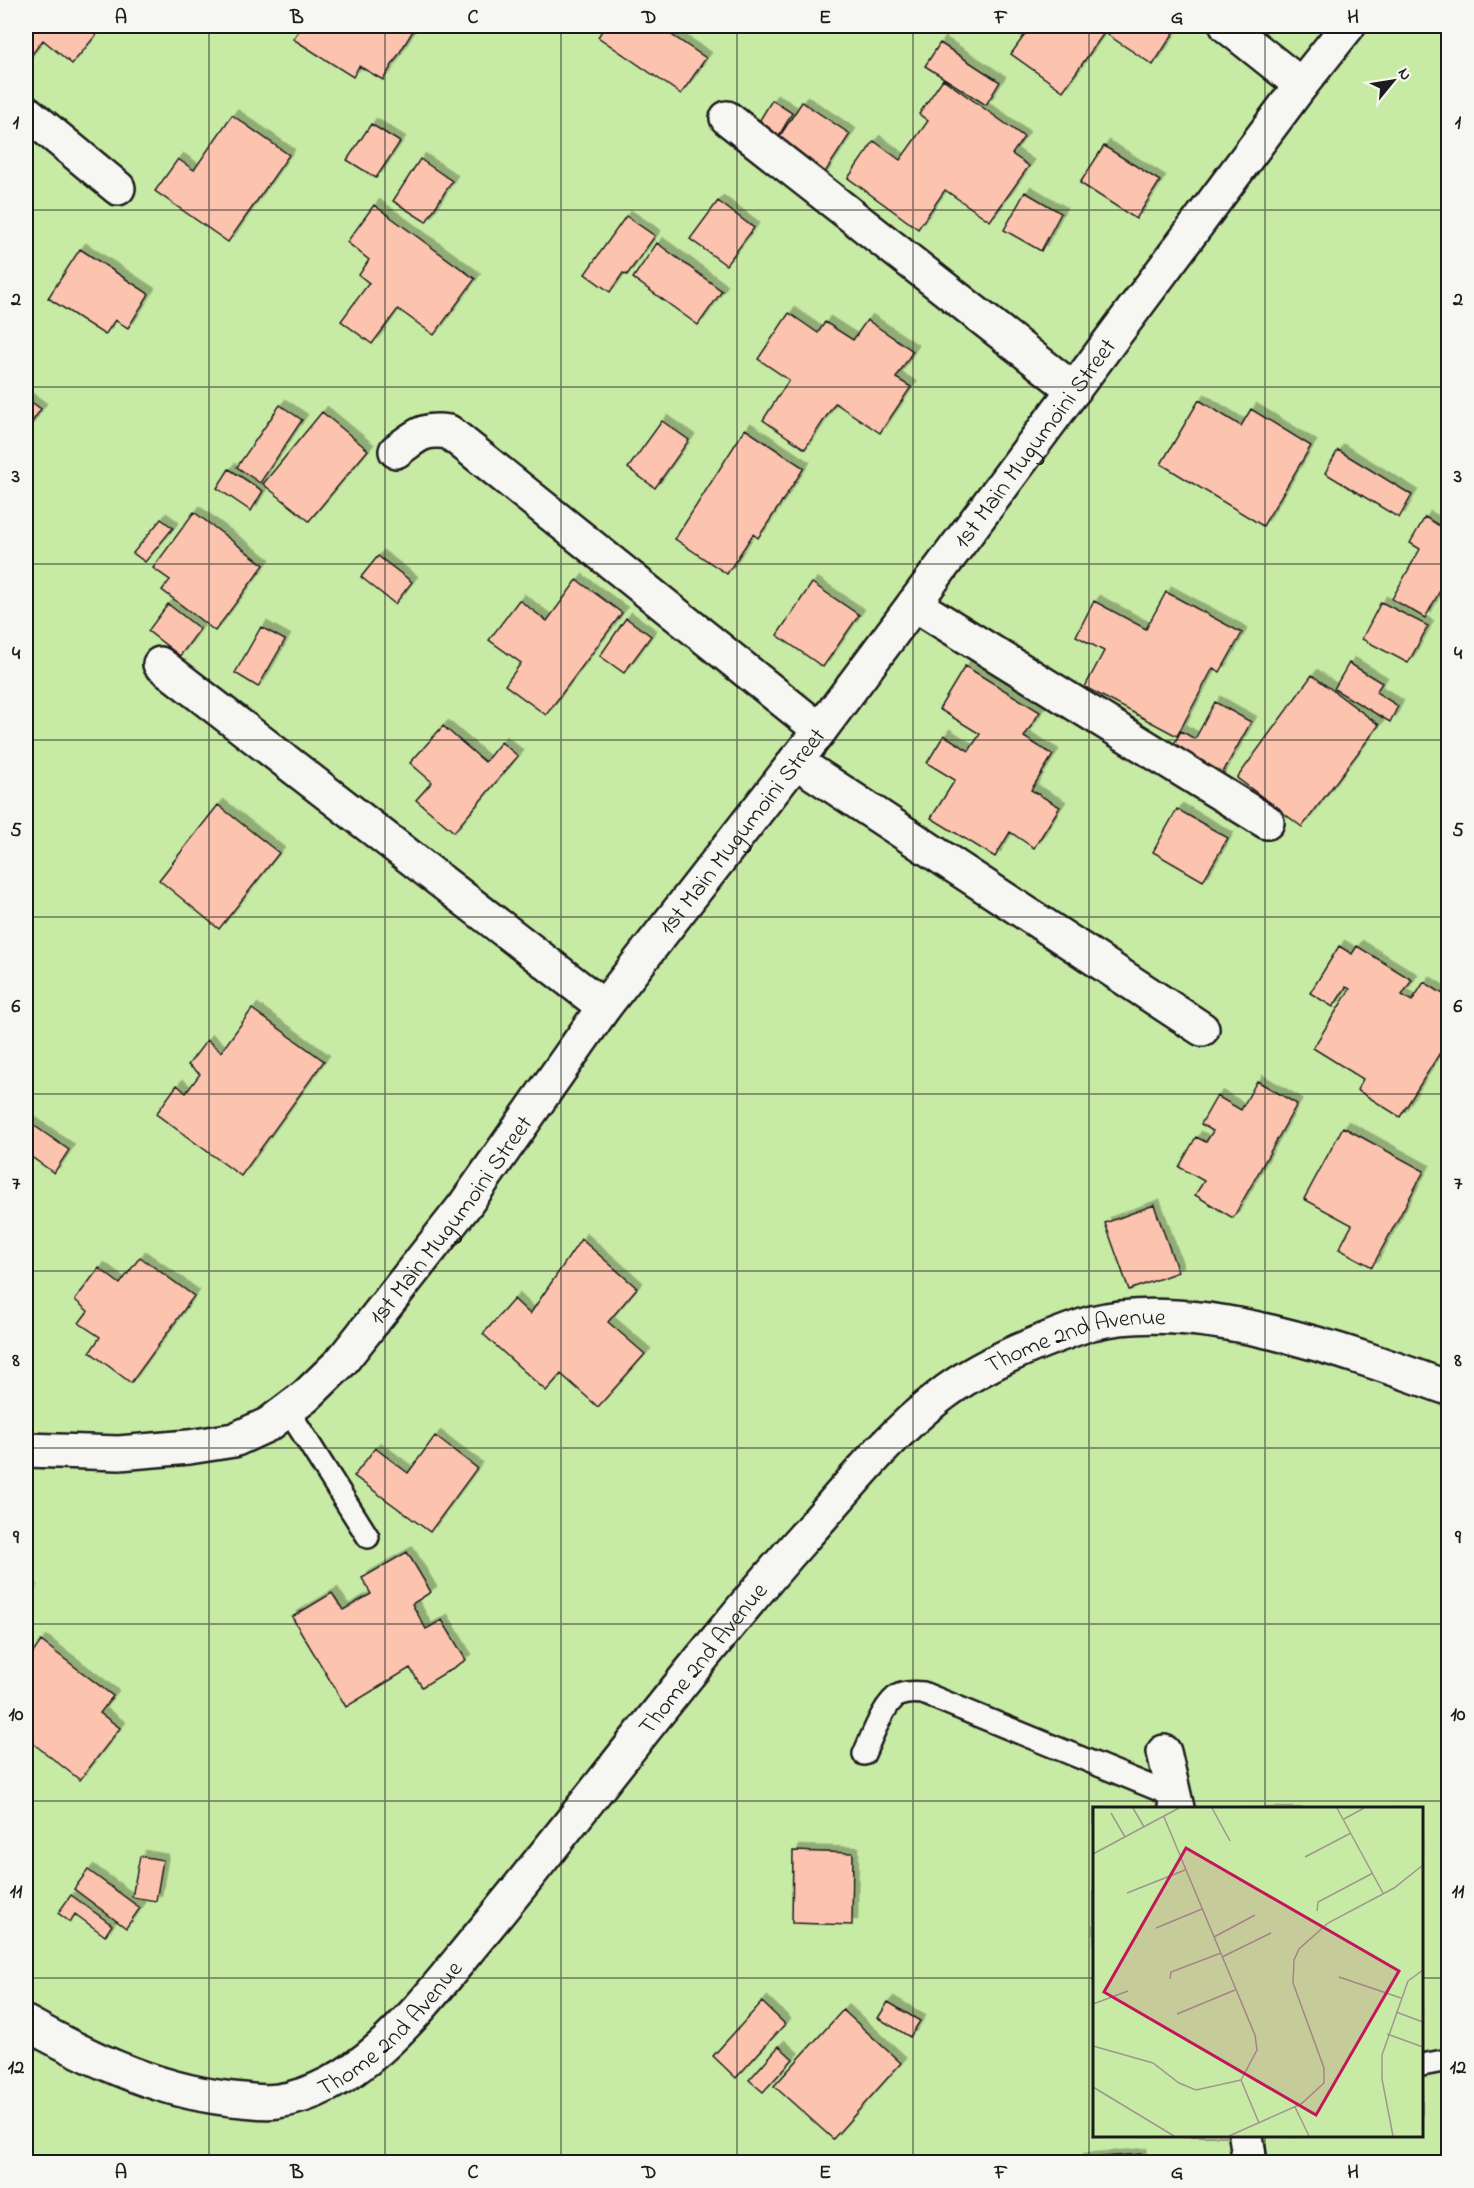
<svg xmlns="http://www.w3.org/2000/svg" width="1474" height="2188" viewBox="0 0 1474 2188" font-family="'Indie Flower',sans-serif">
	<defs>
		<filter id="shadow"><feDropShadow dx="5.5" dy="-5.5" stdDeviation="0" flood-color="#0004"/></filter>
	</defs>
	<rect width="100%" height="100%" fill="#f8e7de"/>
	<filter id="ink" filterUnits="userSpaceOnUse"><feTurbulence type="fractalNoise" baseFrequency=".0167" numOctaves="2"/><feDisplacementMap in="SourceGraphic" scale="12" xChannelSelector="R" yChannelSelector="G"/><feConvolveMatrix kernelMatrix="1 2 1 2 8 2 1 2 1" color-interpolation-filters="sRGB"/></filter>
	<g filter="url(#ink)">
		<path fill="#c7eba4" stroke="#728460" stroke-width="1.5" fill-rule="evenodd" d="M26 26H1448V2162H26ZM1094 1808H1422V2136H1094Z"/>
		<path fill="#fcc4af" stroke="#1c1c1c" stroke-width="1.5" filter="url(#shadow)" d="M26 26H97L101 29 72 64 43 40 26 62Z
			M302 26H416L383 80 359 66 353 77 293 39Z
			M605 26H658L706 58 681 94 598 37Z
			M1005 26H1027L1020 35Z
			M1031 26H1109L1063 91 1011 54Z
			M1114 26H1178L1153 65 1108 35Z
			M940 43 1000 82 986 105 925 66Z
			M943 79 1024 137 1012 154 1029 166 990 221 945 190 918 229 848 178 874 141 900 160 928 121 919 114Z
			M772 100 792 113 773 146 752 133Z
			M802 102 850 134 820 180 772 148Z
			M232 115 289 155 228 242 155 191 178 159 194 170Z
			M371 124 400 142 376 178 347 160Z
			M1104 146 1160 181 1136 219 1080 183Z
			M420 159 452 181 426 222 393 201Z
			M1025 192 1061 213 1041 251 1004 230Z
			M718 201 754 228 726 265 690 239Z
			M374 205 475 279 434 335 398 309 372 344 341 321 369 283 359 275 369 260 347 242Z
			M626 216 655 236 627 275 623 273 610 292 585 274Z
			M657 243 722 291 698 325 633 278Z
			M80 249 149 294 128 328 115 320 105 335 48 298Z
			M789 313 818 333 825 322 853 340 867 320 913 351 896 378 911 387 880 433 835 403 805 449 763 420 789 380 758 359Z
			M26 398 41 409 26 431Z
			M1199 400 1241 426 1251 409 1311 446 1263 526 1161 464Z
			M280 405 302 420 260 483 237 467Z
			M322 412 368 450 309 521 263 484Z
			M662 421 689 440 655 488 628 468Z
			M745 429 804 468 758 538 753 534 727 574 675 539Z
			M1338 450 1412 495 1399 518 1325 473Z
			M229 469 263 491 251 511 217 488Z
			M194 512 264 565 215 631 162 590 170 580 153 568Z
			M1425 517 1448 531V576L1425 618 1392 599 1420 549 1410 543Z
			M161 519 173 528 145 562 133 553Z
			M378 556 412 582 395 604 361 577Z
			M577 580 622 613 546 715 505 685 521 663 489 640 519 600 547 621Z
			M812 583 859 615 823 667 777 635Z
			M1166 592 1242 633 1220 672 1213 668 1177 736 1085 687 1104 651 1076 636 1094 601 1146 629Z
			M1381 602 1428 626 1408 663 1362 639Z
			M168 604 200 629 180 656 148 631Z
			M626 618 651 636 624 673 600 656Z
			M261 627 285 640 258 687 235 673Z
			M1349 663 1382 683 1376 692 1398 706 1390 722 1334 689Z
			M965 666 1040 712 1024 737 1053 755 1031 790 1060 807 1034 848 1010 832 995 857 931 818 955 780 927 763 944 735 969 751 980 734 939 709Z
			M1312 675 1379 725 1302 827 1237 778Z
			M1215 702 1251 722 1218 781 1169 753 1181 731 1195 739Z
			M443 726 485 762 501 742 518 756 454 832 416 800 432 782 410 763Z
			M218 805 279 853 219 929 159 880Z
			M1177 809 1228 838 1203 881 1153 852Z
			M1339 946 1352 954 1357 946 1412 980 1402 995 1412 1001 1424 982 1448 997V1040L1400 1117 1357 1090 1363 1079 1313 1048 1350 989 1346 987 1333 1007 1310 993Z
			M252 1009 324 1061 241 1176 156 1114 177 1085 186 1093 200 1074 188 1065 207 1040 221 1052Z
			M1257 1081 1297 1104 1233 1218 1195 1195 1204 1181 1179 1167 1196 1137 1206 1142 1213 1131 1201 1124 1217 1096 1241 1110Z
			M26 1120 69 1150 54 1173 26 1153Z
			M1343 1127 1424 1171 1372 1267 1339 1249 1352 1225 1304 1199Z
			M1154 1205 1178 1272 1129 1290 1105 1223Z
			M581 1239 637 1288 608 1322 645 1354 598 1407 561 1374 546 1391 483 1334 514 1299 530 1314Z
			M140 1257 194 1296 131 1383 90 1352 100 1337 79 1323 88 1311 75 1300 99 1268 120 1284Z
			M435 1436 477 1468 430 1532 354 1476 375 1448 408 1473Z
			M407 1552 431 1592 412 1604 426 1629 442 1620 466 1660 422 1687 410 1668 346 1707 292 1617 332 1593 343 1610 371 1594 362 1578Z
			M26 1586 32 1590 26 1601Z
			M41 1641 113 1696 100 1713 120 1728 80 1780 26 1738V1663Z
			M793 1851 853 1853 852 1925 792 1923Z
			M140 1856 163 1860 156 1901 132 1897Z
			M88 1870 140 1908 126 1928 74 1889Z
			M71 1895 112 1925 105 1936 75 1914 70 1922 58 1913Z
			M762 2002 785 2024 736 2078 713 2056Z
			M888 2002 920 2021 910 2037 878 2018Z
			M843 2010 901 2063 833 2139 774 2086Z
			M779 2046 793 2059 763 2092 749 2080Z
			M1141 2154 1142 2162H1078V2159Z"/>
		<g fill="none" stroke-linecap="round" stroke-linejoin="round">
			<g stroke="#1c1c1c" stroke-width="26">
				<path id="service" d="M288 1410 368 1537
					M864 1754C871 1739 884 1702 899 1695 907 1692 914 1692 923 1693L1174 1796
					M1422 2065 1448 2060"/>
			</g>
			<g stroke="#1c1c1c" stroke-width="38">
				<g id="minor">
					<path d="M1227 26 1301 85"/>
					<path d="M26 112 118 188"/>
					<path d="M727 118 1074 390"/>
					<path d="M396 451C417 436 422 428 449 432L820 730"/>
					<path d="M914 604 1267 822"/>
					<path d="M160 664 604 1007"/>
					<path d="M795 761 1202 1029"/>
					<path id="s1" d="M26 1450 119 1453 189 1447 234 1440 269 1424 306 1396 341 1362 465 1205 604 1007 820 730 1301 85 1348 26"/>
					<path d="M1164 1752 1177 1808"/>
					<path d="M1246 2136 1250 2162"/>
				</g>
			</g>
			<g stroke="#1c1c1c" stroke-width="38">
				<g id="tertiary">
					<path id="s2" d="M26 2023C94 2061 164 2094 243 2100 254 2101 267 2103 278 2101 366 2088 428 1997 481 1934 589 1803 690 1666 803 1538 846 1490 888 1436 939 1397 973 1370 1018 1350 1058 1335 1069 1331 1081 1326 1092 1323 1197 1297 1349 1352 1448 1388"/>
				</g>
			</g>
			<use href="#service" stroke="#f6f6f2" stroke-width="21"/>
			<use href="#minor" stroke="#f6f6f2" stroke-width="33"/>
			<use href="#tertiary" stroke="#f6f6f2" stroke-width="33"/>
		</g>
	</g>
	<path fill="none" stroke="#1c1c1c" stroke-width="1.5" stroke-opacity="0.55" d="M209 26V2162M385 26V2162M561 26V2162M737 26V2162M913 26V2162M1089 26V2162M1265 26V1808M26 210H1448M26 387H1448M26 564H1448M26 740H1448M26 917H1448M26 1094H1448M26 1271H1448M26 1448H1448M26 1624H1448M26 1801H1448M26 1978H1094M1422 1978H1448M1265 2136V2162"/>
	<g text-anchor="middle" stroke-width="4.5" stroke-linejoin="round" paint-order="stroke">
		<g font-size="24" fill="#1c1c1c" stroke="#f6f6f2">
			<text dy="8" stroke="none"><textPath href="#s1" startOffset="1494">1st Main Mugumoini Street</textPath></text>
			<text dy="8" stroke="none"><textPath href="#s1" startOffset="1008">1st Main Mugumoini Street</textPath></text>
			<text dy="8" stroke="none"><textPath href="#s1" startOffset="522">1st Main Mugumoini Street</textPath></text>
			<text dy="8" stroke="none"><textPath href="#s2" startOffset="1394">Thome 2nd Avenue</textPath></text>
			<text dy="8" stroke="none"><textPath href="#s2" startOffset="890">Thome 2nd Avenue</textPath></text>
			<text dy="8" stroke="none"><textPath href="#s2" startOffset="404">Thome 2nd Avenue</textPath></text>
		</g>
	</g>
	<g transform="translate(1093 1807)">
		<rect width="330" height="330" fill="#f8e7de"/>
		<path d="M0 1H330V329H0Z" fill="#c7eba4"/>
		<path fill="none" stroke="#a09690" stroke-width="1.5" d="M40 1 51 20M119 1 137 34M244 1 290 86M18 6 32 30M71 10 162 228 164 243 148 273 166 316M251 12 271 1M0 47 86 1M212 50 258 26M34 86 92 63M224 104 225 95 280 66M63 121 109 102M121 130 162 108M129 150 178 126M246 170 308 191M77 172 78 165 128 146M0 197 35 184M303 205 330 215M84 207 142 183M294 227 330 240M0 239 60 256 86 276 103 283 148 273M0 280 81 329M202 300 216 329M136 329 208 297 231 276V261L200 176 201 153 206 142 235 116 301 81 330 58M300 329 289 272V248L315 174 330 163"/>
		<path fill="#c2185b" fill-opacity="0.15" stroke="#c2185b" stroke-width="3" d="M93 41 306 164 223 308 11 185Z"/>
		<rect width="330" height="330" fill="none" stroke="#1c1c1c" stroke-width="3"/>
	</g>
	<rect width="1474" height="2188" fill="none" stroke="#f6f6f2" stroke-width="66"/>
	<g transform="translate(1393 81) rotate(60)" stroke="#f6f6f2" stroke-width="4.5" paint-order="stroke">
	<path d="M0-4.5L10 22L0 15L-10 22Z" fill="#1c1c1c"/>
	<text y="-9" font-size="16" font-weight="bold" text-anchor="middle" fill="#1c1c1c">N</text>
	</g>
	<rect x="33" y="33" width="1408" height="2122" fill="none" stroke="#1c1c1c" stroke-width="2"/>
	<g font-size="20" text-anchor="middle" font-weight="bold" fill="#1c1c1c">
		<text x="121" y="23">A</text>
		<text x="297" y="23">B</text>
		<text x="473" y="23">C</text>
		<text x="649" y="23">D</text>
		<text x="825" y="23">E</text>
		<text x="1001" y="23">F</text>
		<text x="1177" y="23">G</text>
		<text x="1353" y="23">H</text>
		<text x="16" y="128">1</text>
		<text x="1458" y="128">1</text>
		<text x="16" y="305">2</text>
		<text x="1458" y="305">2</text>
		<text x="16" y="482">3</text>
		<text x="1458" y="482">3</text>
		<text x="16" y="659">4</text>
		<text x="1458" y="659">4</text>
		<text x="16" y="836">5</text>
		<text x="1458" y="836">5</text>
		<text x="16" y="1012">6</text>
		<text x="1458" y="1012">6</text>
		<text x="16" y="1189">7</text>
		<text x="1458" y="1189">7</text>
		<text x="16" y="1366">8</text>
		<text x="1458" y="1366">8</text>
		<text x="16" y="1543">9</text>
		<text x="1458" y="1543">9</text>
		<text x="16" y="1720">10</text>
		<text x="1458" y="1720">10</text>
		<text x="16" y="1897">11</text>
		<text x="1458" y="1897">11</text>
		<text x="16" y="2073">12</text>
		<text x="1458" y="2073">12</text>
		<text x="121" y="2178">A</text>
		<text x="297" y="2178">B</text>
		<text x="473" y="2178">C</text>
		<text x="649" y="2178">D</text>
		<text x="825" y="2178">E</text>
		<text x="1001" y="2178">F</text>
		<text x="1177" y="2178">G</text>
		<text x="1353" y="2178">H</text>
	</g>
</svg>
